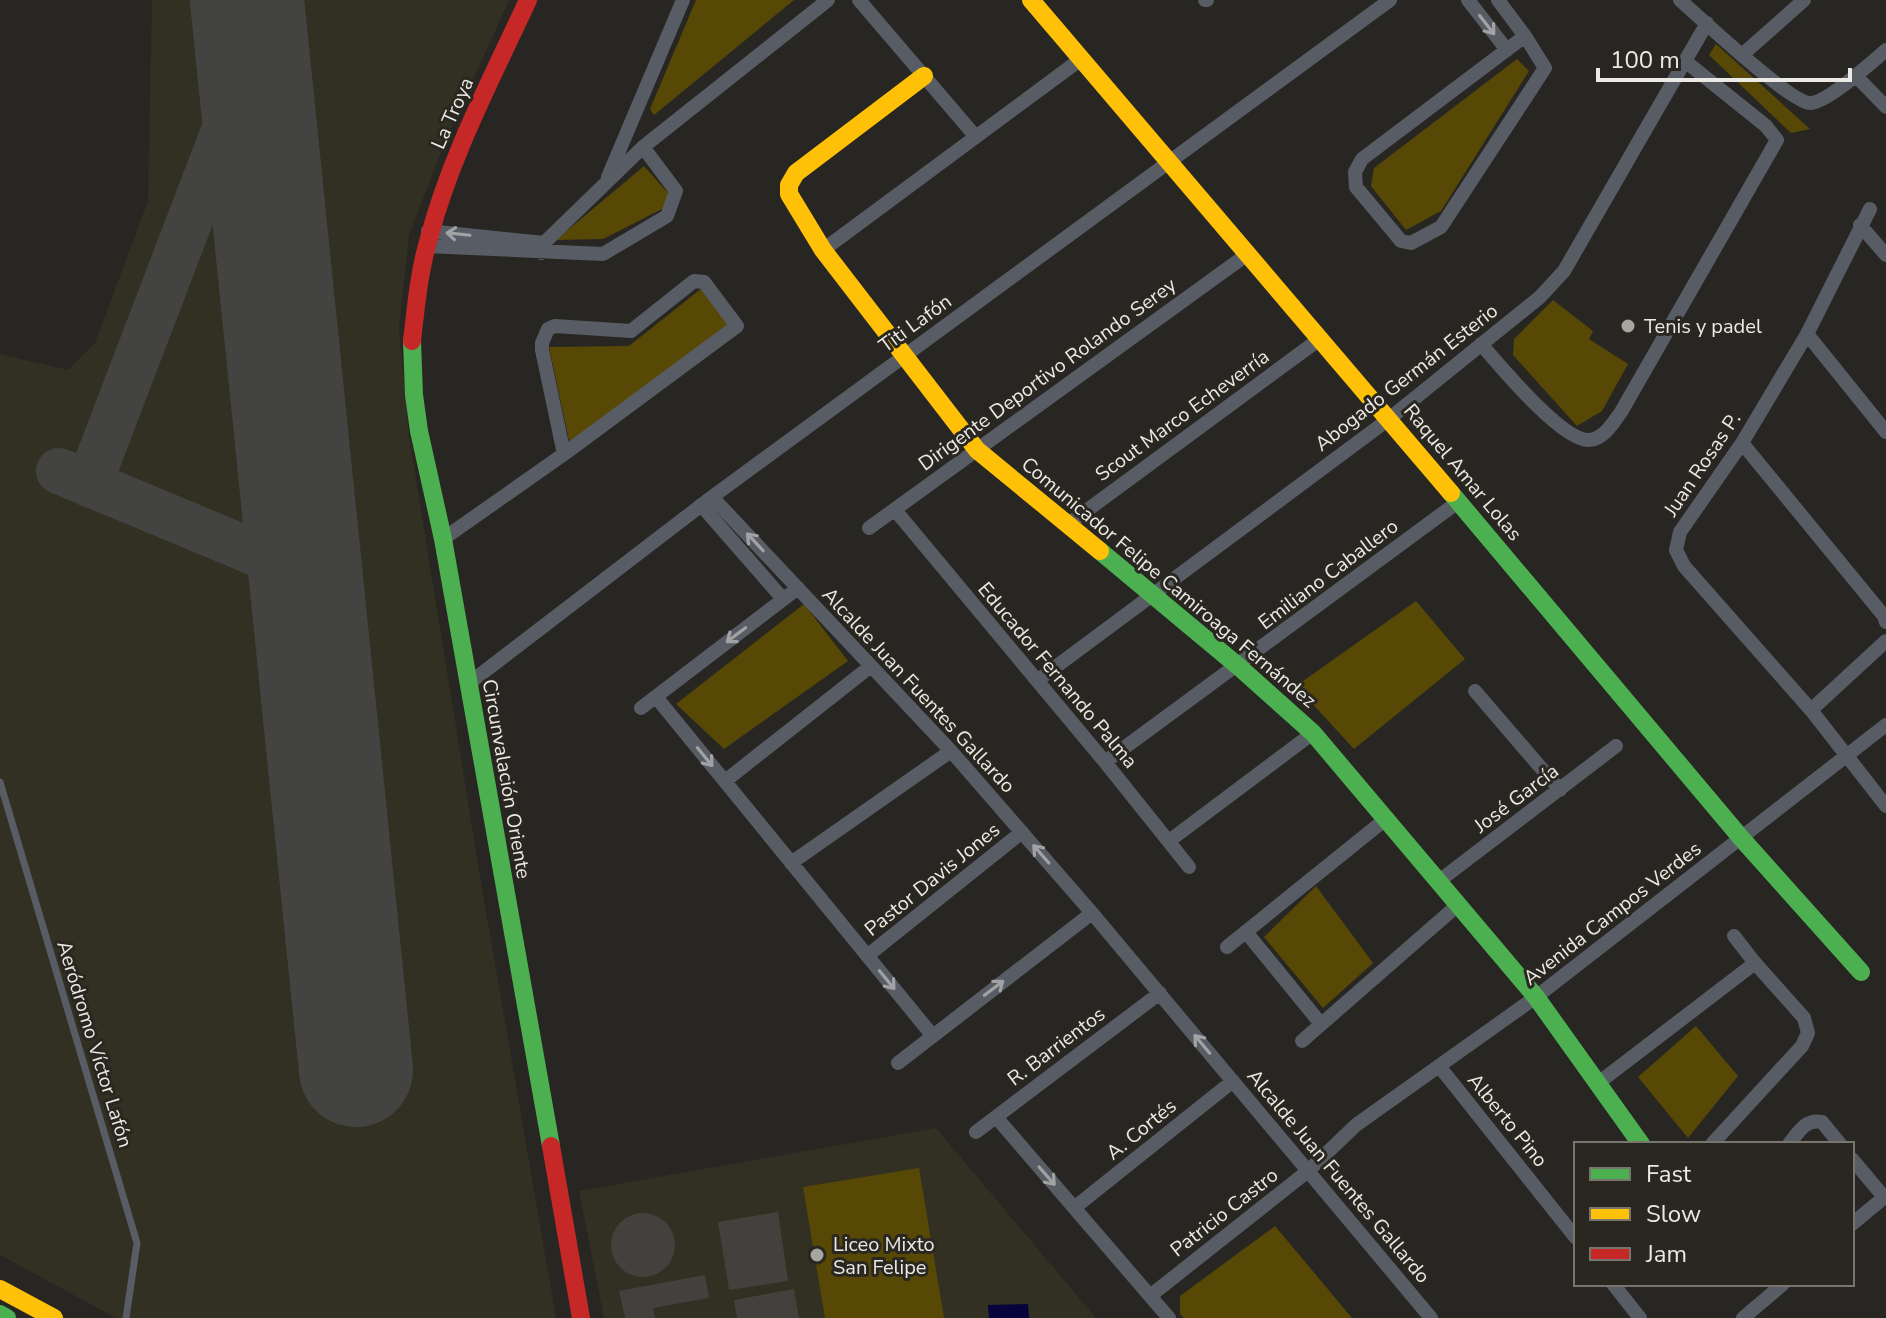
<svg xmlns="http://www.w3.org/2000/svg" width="1886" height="1318" viewBox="0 0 1886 1318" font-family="'Nunito Sans',sans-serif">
	<rect width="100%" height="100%" fill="#272622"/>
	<path fill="#323023" d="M152 0H509L444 144 409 235 399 328 409 436 480 876 556 1318H116L0 1255V354L68 370 95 343 148 201Z
		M936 1128 1096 1318H604L579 1191Z"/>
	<path fill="#574905" d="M696 0H794L654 115 650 109Z
		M1716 44 1810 129 1791 133 1709 55Z
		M1517 59 1529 71 1441 211 1406 230 1371 186 1374 168Z
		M644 166 668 193 666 207 603 239 556 240Z
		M702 288 728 325 570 445 549 347 629 346Z
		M1553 300 1593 331 1589 339 1628 364 1602 411 1577 426 1513 355 1514 339Z
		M1416 601 1465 659 1354 749 1296 686Z
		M804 604 848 661 724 749 676 704Z
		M1316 886 1373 963 1323 1008 1264 937Z
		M1696 1026 1738 1076 1688 1138 1638 1077Z
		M919 1168 944 1318H825L803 1187Z
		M1275 1226 1352 1318H1184L1180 1314V1296Z"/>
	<path fill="#06033d" d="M1028 1304 1029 1318H989L988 1305Z"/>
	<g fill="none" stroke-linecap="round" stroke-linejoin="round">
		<path stroke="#434442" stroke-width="46" d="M59 471 306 574
			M89 484 253 55"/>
		<path stroke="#434442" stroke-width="114" d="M247 0 356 1070"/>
	</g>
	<path fill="#42413e" d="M778 1212 788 1281 729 1290 718 1222Z
		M611 1245a32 32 0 1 1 64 0a32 32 0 1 1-64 0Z
		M705 1275 709 1298 653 1308 655 1318H625L619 1291Z
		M794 1289 799 1318H737L734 1300Z"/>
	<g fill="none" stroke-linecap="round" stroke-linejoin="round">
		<path stroke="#585c65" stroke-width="7" d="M0 782 137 1243 126 1318"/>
		<path stroke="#585c65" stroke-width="14" d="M859 0 976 137
			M1205 0H1207
			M1468 0 1507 50
			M1498 0 1525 36 1545 68 1441 227 1411 243 1401 241 1356 187 1355 172 1362 159 1525 36
			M1680 0C1699 17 1791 103 1810 103 1827 103 1872 62 1886 50
			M1742 55 1804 0
			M1856 76 1886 107
			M608 177 683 0
			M1870 209 1807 334 1742 443 1680 532 1676 550 1684 566 1811 710 1886 806
			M1860 225 1886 255
			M428 231 544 243
			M426 246 603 254 667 216 676 191 643 147
			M823 250 1081 59
			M541 253 544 243 643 147 828 0
			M1807 334 1886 432
			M1481 344C1500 366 1562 441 1589 440 1604 439 1613 423 1621 412L1777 140 1766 126 1685 61
			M1742 443 1884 616 1886 622
			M712 497 951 751 1092 913 1431 1318
			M701 505 783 599
			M895 510 1105 762 1189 867
			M1067 525 1321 338
			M869 528 1249 253
			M443 539 564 454 737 326 704 282 694 281 631 331 555 326 548 329 542 343V350L564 454
			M1038 680 1389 419 1540 297 1564 271 1707 23
			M468 684 712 497 1390 0
			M1475 691 1560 790
			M656 697 932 1035
			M641 708 798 588
			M1811 710 1886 641
			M1105 762 1458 502
			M725 781 871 666
			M1169 841 1313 733
			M791 863 951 751
			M1439 881 1616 746
			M1246 932 1321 1024
			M1227 947 1387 818
			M867 956 1022 832
			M1302 1041 1459 904
			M898 1063 1092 913
			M1439 1066 1576 1238
			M1597 1084 1755 963
			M996 1117 1169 1318
			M976 1132 1160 993
			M1712 1144 1802 1046 1808 1033 1804 1018 1755 963 1734 936
			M1789 1144C1799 1132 1805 1119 1822 1122L1840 1144
			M1852 1159 1884 1197
			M1074 1208 1233 1081
			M1852 1224 1886 1196
			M1613 1284 1640 1318
			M1150 1296 1308 1171 1356 1125 1536 997 1886 725
			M1743 1318 1783 1284"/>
		<path stroke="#4caf50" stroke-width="18" d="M412 341 414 395 419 431 443 539 551 1146
			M1451 493 1742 839 1861 972
			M1100 551 1238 666 1313 733 1536 997 1641 1144
			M0 1314 7 1318"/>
		<path stroke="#ffc107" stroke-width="18" d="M1031 0 1451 493
			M924 76 796 173 789 185V194L823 250 977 450 1100 551
			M0 1289 54 1318"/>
		<path stroke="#c62828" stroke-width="18" d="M412 341C416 306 419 272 429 238 451 155 492 78 528 0
			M551 1146 581 1318"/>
	</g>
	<defs><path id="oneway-shaft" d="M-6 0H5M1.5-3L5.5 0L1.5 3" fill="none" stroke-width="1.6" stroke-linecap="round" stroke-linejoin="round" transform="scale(2)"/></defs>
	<g stroke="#a2a2a4">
		<use href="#oneway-shaft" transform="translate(1487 25) rotate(52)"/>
		<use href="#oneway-shaft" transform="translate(458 234) rotate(-174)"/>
		<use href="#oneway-shaft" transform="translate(755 542) rotate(-133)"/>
		<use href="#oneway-shaft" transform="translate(736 635) rotate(143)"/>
		<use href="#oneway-shaft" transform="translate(705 757) rotate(51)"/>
		<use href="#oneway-shaft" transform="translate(1041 854) rotate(-131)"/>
		<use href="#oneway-shaft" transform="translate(887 980) rotate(51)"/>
		<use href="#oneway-shaft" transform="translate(994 988) rotate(-37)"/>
		<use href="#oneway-shaft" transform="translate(1202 1044) rotate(-130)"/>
		<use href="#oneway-shaft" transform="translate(1047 1176) rotate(49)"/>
	</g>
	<g fill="#a6a5a0" stroke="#292720" stroke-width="3">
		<circle cx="1628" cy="326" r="8"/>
		<circle cx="817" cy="1255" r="8"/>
	</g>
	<g text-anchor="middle" stroke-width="6" stroke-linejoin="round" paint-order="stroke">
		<g font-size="20" fill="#ebe9e4" stroke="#292720">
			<text transform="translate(452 113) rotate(-66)" y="7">La Troya</text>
			<text transform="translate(915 323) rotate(-36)" y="7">Titi Lafón</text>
			<text transform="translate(1047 374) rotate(-36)" y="7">Dirigente Deportivo Rolando Serey</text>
			<text transform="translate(1406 377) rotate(-38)" y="7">Abogado Germán Esterio</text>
			<text transform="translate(1182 415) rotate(-36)" y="7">Scout Marco Echeverría</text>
			<text transform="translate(1702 464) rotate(-56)" y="7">Juan Rosas P.</text>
			<text transform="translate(1463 472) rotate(50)" y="7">Raquel Amar Lolas</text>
			<text transform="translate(1328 574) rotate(-37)" y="7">Emiliano Caballero</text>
			<text transform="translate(1169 582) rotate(40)" y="7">Comunicador Felipe Camiroaga Fernández</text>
			<text transform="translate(1058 675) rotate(50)" y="7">Educador Fernando Palma</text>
			<text transform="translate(919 690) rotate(47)" y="7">Alcalde Juan Fuentes Gallardo</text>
			<text transform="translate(507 779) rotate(80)" y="7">Circunvalación Oriente</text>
			<text transform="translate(1516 798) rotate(-37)" y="7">José García</text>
			<text transform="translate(932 879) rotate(-39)" y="7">Pastor Davis Jones</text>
			<text transform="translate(1612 913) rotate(-38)" y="7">Avenida Campos Verdes</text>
			<text transform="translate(95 1044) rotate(73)" y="7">Aeródromo Víctor Lafón</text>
			<text transform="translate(1056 1046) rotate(-37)" y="7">R. Barrientos</text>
			<text transform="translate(1508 1120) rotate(51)" y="7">Alberto Pino</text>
			<text transform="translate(1141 1129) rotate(-39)" y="7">A. Cortés</text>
			<text transform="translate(1339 1176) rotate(50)" y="7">Alcalde Juan Fuentes Gallardo</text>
			<text transform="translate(1224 1212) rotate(-38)" y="7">Patricio Castro</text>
		</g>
		<g font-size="20" fill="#ebe9e4" stroke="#292720" text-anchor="start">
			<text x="1644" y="333">Tenis y padel</text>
			<text x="833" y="1251">Liceo Mixto<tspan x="833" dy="23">San Felipe</tspan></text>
		</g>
	</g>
	<rect x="1574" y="1142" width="280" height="144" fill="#292720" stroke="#77756e" stroke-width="2"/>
	<rect x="1590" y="1168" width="40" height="12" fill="#4caf50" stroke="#77756e" stroke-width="2"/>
	<text x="1646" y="1182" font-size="24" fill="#ebe9e4">Fast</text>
	<rect x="1590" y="1208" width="40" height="12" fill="#ffc107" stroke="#77756e" stroke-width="2"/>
	<text x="1646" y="1222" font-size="24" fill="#ebe9e4">Slow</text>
	<rect x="1590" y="1248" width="40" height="12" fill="#c62828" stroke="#77756e" stroke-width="2"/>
	<text x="1646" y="1262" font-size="24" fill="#ebe9e4">Jam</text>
	<path d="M1598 68v12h252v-12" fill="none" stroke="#ebe9e4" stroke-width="4"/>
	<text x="1610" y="68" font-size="24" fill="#ebe9e4" stroke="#292720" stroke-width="6" paint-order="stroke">100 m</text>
</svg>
